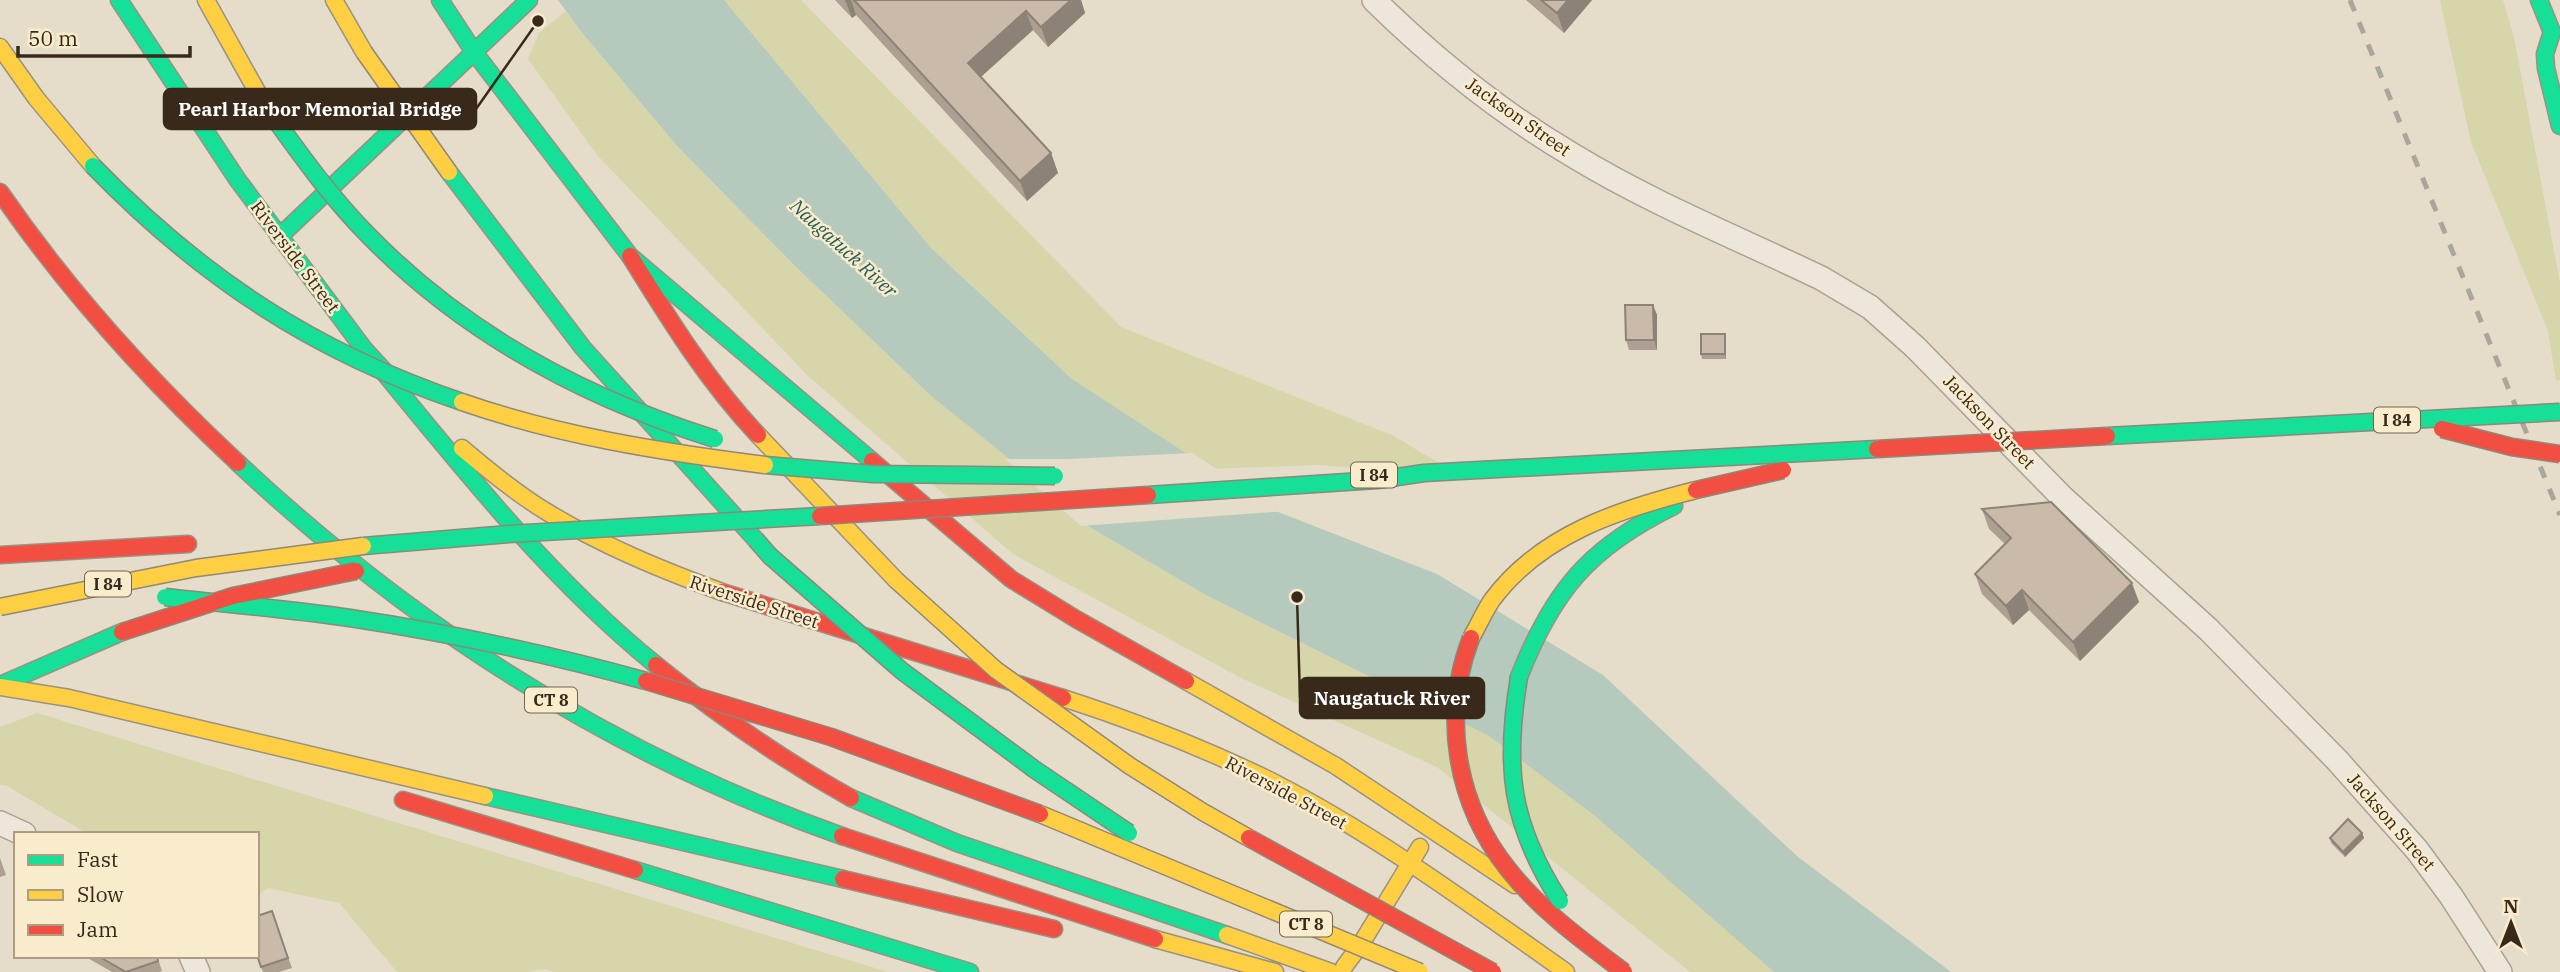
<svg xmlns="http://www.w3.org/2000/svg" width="2560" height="972" viewBox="0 0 2560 972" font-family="'IBM Plex Serif',serif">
	<rect width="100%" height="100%" fill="#e5ddc9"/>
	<path fill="#d6d6aa" d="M724 0H801L1121 327 1394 436 1462 477 1317 465 1206 469 1072 379 932 249Z
		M2440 0H2503L2514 37 2560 283V380L2556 381 2548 331 2471 142Z
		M566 11 583 34 678 147 795 266 931 396 994 446 1086 525 1206 595 1489 736 1595 816 1775 972H1690L1437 767 1239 677 1013 554 808 376 597 155 528 59 539 33Z
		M37 713 888 972H556L545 969 527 972H397L339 903 268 888 257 896V834H88L7 786 0 785V727Z"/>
	<path fill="#b5cabd" d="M558 0H724L932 249 1072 379 1273 510 1437 574 1603 675 1798 857 1951 972H1774L1595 816 1489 736 1206 595 1086 525 1001 452 931 396 795 266 678 147 583 34Z"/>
	<path fill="#e5ddc9" d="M1192 453 1275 506 1287 511 1081 526 1005 459H1068Z"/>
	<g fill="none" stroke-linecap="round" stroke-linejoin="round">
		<g stroke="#aaa193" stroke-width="26">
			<path id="street" d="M1374 0C1434 59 1501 113 1574 156 1653 204 1738 238 1821 278L1870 307 1915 347 2063 498 2208 629 2337 760 2417 850 2451 896 2500 972
				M0 823 24 834
				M191 956 198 972"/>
		</g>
		<g stroke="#999183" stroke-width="19">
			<path id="fast" d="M119 0 237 179 364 349 386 373
				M440 0 474 52 630 256 872 461
				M2539 0 2552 32 2545 54 2546 68 2560 126
				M449 172 583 348 756 540
				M279 237 529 0
				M377 364C462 468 551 580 656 665
				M238 463C413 627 615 756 842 836
				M1519 677C1553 590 1590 547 1674 506
				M0 685 122 632
				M485 796 843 879
				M851 798 957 843 1227 935
				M635 870 970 972"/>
		</g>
		<g stroke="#999183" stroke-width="19">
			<path id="slow" d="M206 0 264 104
				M334 0 364 52
				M0 47 36 98 93 166
				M758 435 896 580
				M462 448C489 471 517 494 547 512 603 546 662 570 722 592
				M1186 681 1336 766 1515 885
				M0 687 69 698 485 796
				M1063 698C1134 721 1204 748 1271 781 1375 834 1471 905 1566 972
				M1227 935 1331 972
				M1155 939 1275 972
				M1344 967 1361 944 1420 847"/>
		</g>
		<g stroke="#999183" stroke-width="19">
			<path id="jam" d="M0 192C68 291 150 381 238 463
				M630 256C669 319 707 381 758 435
				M872 461 1011 579 1076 619 1186 681
				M0 555 188 544
				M722 592 1063 698
				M656 665C718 715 781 759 851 798
				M403 800 635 870
				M842 836 1155 939
				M843 879 1054 929"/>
		</g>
		<use href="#street" stroke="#ede7db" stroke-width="23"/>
		<use href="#fast" stroke="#16e098" stroke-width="16"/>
		<use href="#slow" stroke="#ffcf43" stroke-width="16"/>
		<use href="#jam" stroke="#f24e42" stroke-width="16"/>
		<path stroke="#aba69c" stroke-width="5" stroke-dasharray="12 12" stroke-linecap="butt" d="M2350 0 2560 515"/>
		<g stroke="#8f8779" stroke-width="19" stroke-linecap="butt">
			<path id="fast-bridge" d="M264 104C297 150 330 197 370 237 466 335 585 398 715 439
				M93 166C202 278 314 352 462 402
				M2107 436 2560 412
				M765 465 873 474 1055 476
				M1148 495 1377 480 1424 473 1877 449
				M756 540 770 556 902 671 1034 769 1129 833
				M363 546 509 534 820 516
				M165 597C227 604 288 609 350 618 449 633 549 654 646 681
				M1519 677C1504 767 1510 823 1560 901"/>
		</g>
		<g stroke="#8f8779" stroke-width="19" stroke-linecap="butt">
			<path id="slow-bridge" d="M364 52 449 172
				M462 402C560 436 662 452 765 465
				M896 580 996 670 1130 766 1203 812 1249 838
				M0 607 196 568 363 546
				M1471 638C1478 626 1484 612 1492 600 1541 534 1620 509 1696 490
				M1040 814 1420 972"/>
		</g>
		<g stroke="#8f8779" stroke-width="19" stroke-linecap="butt">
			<path id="jam-bridge" d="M2442 429 2512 447 2560 454
				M1877 449 2107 436
				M1696 490 1783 470
				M820 516 1148 495
				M122 632 233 596 356 571
				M1471 638C1441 716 1456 804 1508 869 1540 910 1583 941 1624 972
				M646 681 831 737 1040 814
				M1249 838 1493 972"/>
		</g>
		<use href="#fast-bridge" stroke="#16e098" stroke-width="16"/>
		<use href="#slow-bridge" stroke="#ffcf43" stroke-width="16"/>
		<use href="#jam-bridge" stroke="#f24e42" stroke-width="16"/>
	</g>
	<path fill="#ada092" d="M835 0H1081L1085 13 1048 47 1033 30 981 77 1051 153 1058 173 1027 201 856 15 852 18Z
		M1526 0H1592L1564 33Z
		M1653 305 1657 315V350H1629L1626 340Z
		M1726 339V359H1702L1701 354Z
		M1982 509 2139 602 2080 661 2029 610 2013 625 1982 594 1975 574 2005 544 1989 529Z
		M2362 833 2364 838 2345 857 2331 843 2330 838Z
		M0 858 6 875 0 877Z
		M272 911 292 968 279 972H263L261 967Z
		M84 956H157L162 971 159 972H112Z"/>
	<path fill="#8d8277" d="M845 0H851L856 15 852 18Z
		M1071 0H1081L1085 13 1048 47 1041 27Z
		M1568 0H1592L1564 33 1557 13Z
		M1026 11 1033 30 975 82 968 63Z
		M1051 153 1058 173 1027 201 1020 181Z
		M1653 305 1657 315V350L1654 340Z
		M1725 334 1726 339V359L1725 354Z
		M2132 583 2139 602 2080 661 2073 642Z
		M2022 590 2029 610 2013 625 2006 606Z
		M2362 833 2364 838 2345 857 2343 852Z"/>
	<path fill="#c9baaa" stroke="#8d8277" stroke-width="2" d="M854 0H1071L1041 27 1026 11 968 63 1051 153 1020 181Z
		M1541 0H1568L1557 13Z
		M1625 305H1653L1654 340H1626Z
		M1701 334H1725V354H1701Z
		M2051 502 2132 583 2073 642 2022 590 2006 606 1975 574 2011 538 1982 509Z
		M2348 819 2362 833 2343 852 2330 838Z
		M272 911 288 958 261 967 257 955V916Z
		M98 956H157L158 961 126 972Z"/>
	<g text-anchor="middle" stroke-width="5" stroke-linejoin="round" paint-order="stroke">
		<g fill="#f8eccd" stroke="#726450" stroke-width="2">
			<rect x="2374" y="407.5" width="46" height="25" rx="5"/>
			<rect x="1351" y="462.5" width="46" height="25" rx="5"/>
			<rect x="85" y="571.5" width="46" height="25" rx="5"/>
			<rect x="525" y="687.5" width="52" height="25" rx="5"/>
			<rect x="1280" y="911.5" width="52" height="25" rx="5"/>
		</g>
		<g font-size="16" font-weight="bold" fill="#38291a">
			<text x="2397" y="426">I 84</text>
			<text x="1374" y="481">I 84</text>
			<text x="108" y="590">I 84</text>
			<text x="551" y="706">CT 8</text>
			<text x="1306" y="930">CT 8</text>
		</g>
		<g font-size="18" fill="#38291a" stroke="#f8eccd">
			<text transform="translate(1518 117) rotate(35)" y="6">Jackson Street</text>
			<text transform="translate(295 257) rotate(53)" y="6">Riverside Street</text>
			<text transform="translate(1989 422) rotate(46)" y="6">Jackson Street</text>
			<text transform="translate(754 602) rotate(18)" y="6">Riverside Street</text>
			<text transform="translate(1286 793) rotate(28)" y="6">Riverside Street</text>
			<text transform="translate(2391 822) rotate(49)" y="6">Jackson Street</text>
		</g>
		<g font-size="19" font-style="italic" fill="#285a57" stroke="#f8eccd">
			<text transform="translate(844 248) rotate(42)" y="7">Naugatuck River</text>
		</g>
	</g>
	<path fill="none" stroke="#38291a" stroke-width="2.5" d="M538 21L476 109M1297 597L1300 698"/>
	<g fill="#38291a" stroke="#f8eccd" stroke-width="2.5">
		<circle cx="538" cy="21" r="7"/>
		<circle cx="1297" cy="597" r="7"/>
	</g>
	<g fill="#38291a" stroke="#38291a" stroke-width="2.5">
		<rect x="164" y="89" width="312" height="40" rx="7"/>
		<rect x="1300" y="678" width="184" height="40" rx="7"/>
	</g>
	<g font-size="19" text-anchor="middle" font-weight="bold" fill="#fff">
		<text x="320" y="116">Pearl Harbor Memorial Bridge</text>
		<text x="1392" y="705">Naugatuck River</text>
	</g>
	<rect x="14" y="832" width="245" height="126" fill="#f8eccd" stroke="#ab9e85" stroke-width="2"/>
	<rect x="28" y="855" width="35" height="10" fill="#16e098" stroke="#ab9e85" stroke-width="2"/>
	<text x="77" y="867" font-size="21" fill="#38291a">Fast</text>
	<rect x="28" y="890" width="35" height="10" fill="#ffcf43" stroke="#ab9e85" stroke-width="2"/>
	<text x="77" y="902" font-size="21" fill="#38291a">Slow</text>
	<rect x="28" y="925" width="35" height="10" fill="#f24e42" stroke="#ab9e85" stroke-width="2"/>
	<text x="77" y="937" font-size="21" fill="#38291a">Jam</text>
	<g transform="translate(2511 923)" stroke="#f8eccd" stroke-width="5" paint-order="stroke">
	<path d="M0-5L12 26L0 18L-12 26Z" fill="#38291a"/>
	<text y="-10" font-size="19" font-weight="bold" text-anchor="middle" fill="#38291a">N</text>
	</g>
	<path d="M18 46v10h172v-10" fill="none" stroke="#38291a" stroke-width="3.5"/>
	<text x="28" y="46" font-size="21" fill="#38291a" stroke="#f8eccd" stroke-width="5" paint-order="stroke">50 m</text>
</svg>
